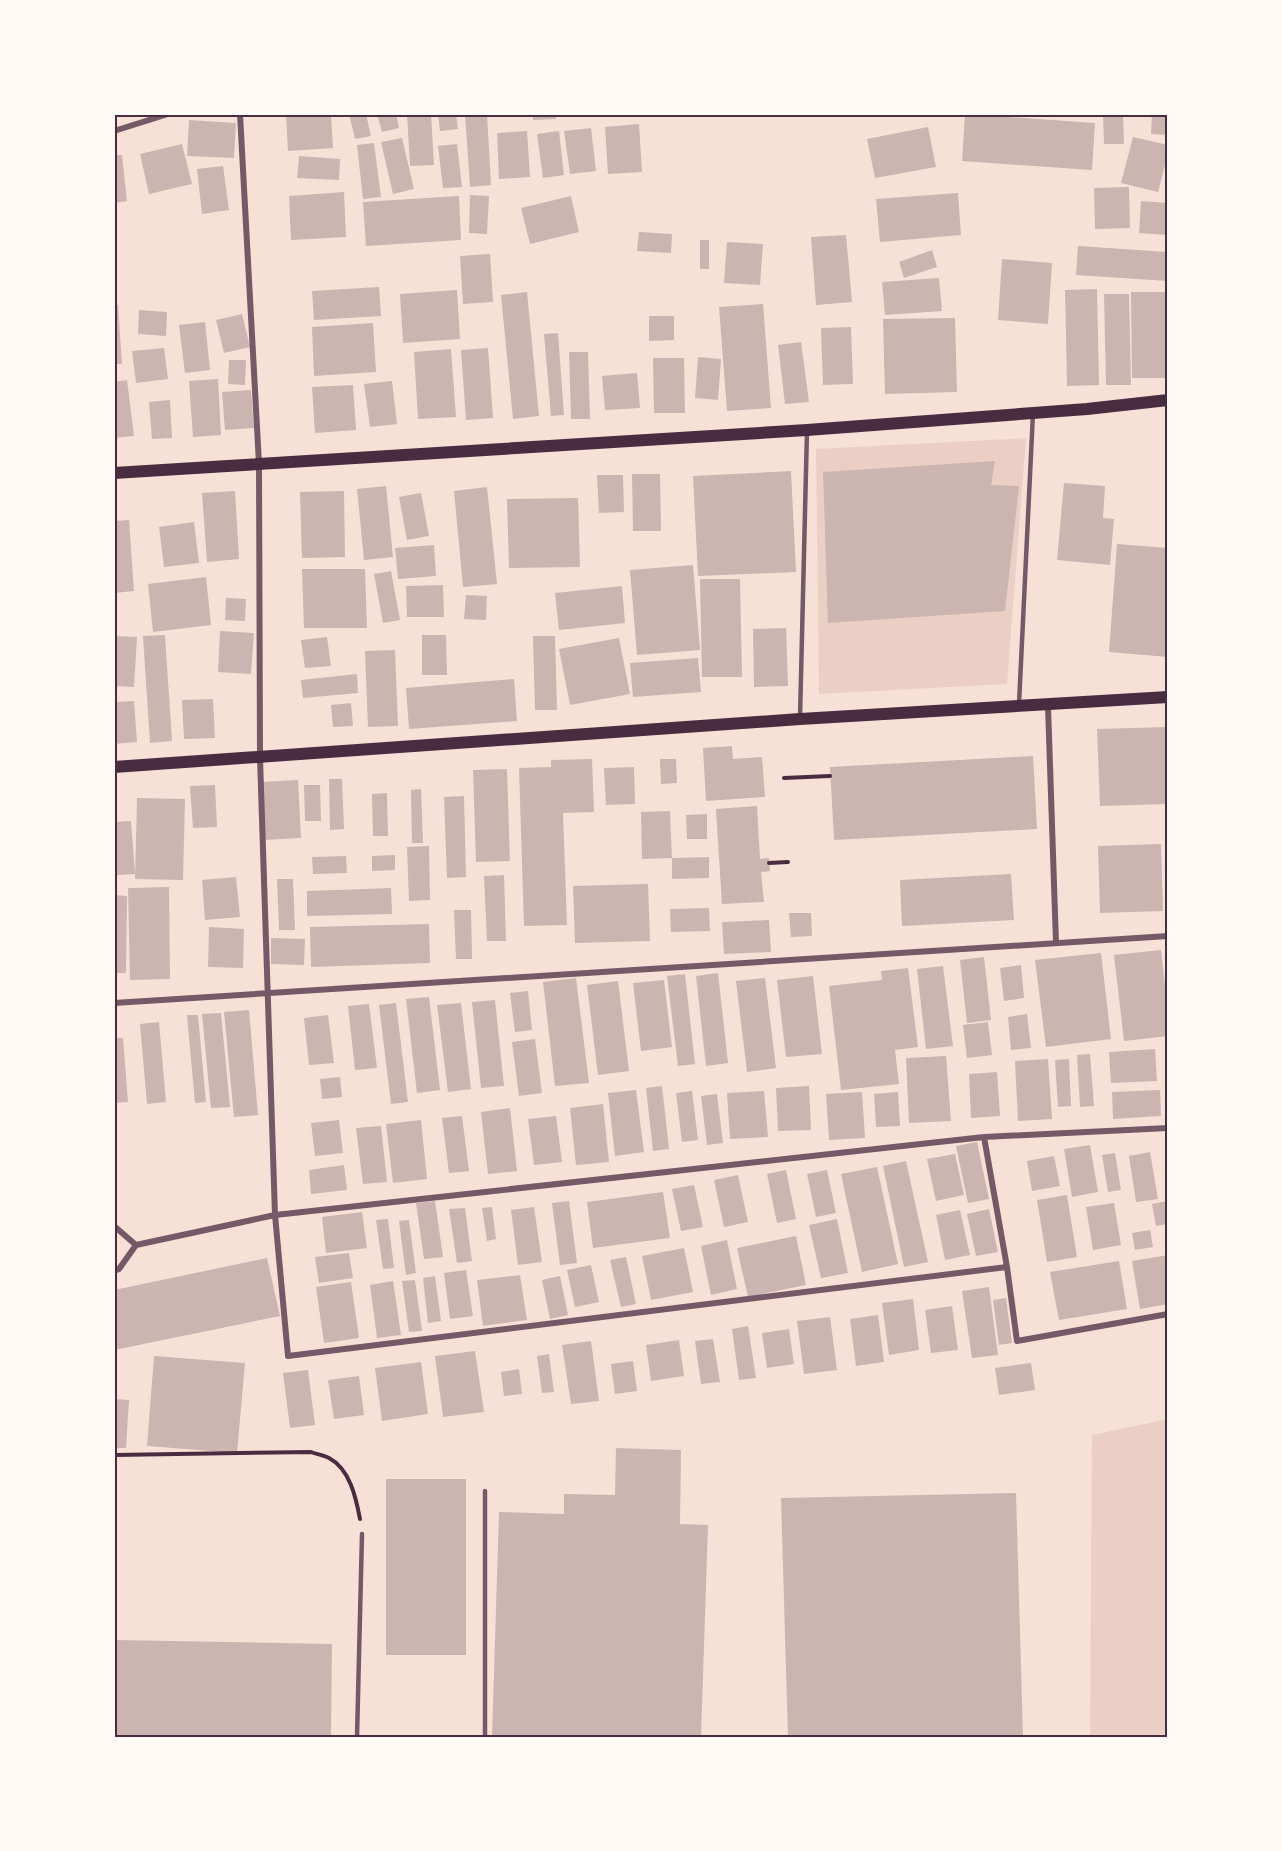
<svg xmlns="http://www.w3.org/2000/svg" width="1282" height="1851" viewBox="0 0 1282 1851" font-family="Georgia,serif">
	<rect width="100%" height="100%" fill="#f7e1d7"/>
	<path fill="#ebcfc5" d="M1026 438 1007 684 819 694 816 449Z
		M1168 1419V1737H1090L1092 1435Z"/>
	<path fill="#ccb4b1" d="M286 114H331L333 148 288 151Z
		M349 114H366L371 136 355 139Z
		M377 114H396L399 128 382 132Z
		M407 114H431L434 165 410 166Z
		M438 114H456L458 129 440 131Z
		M465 114H487L491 185 470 187Z
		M533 114H556V119L533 120Z
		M965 114 1095 123 1092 170 962 161Z
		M1103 114H1123L1124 144H1104Z
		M1152 114 1168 115V135L1151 134Z
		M189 120 236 123 234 158 187 156Z
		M639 124 642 172 608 174 605 127Z
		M928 127 936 167 875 178 867 139Z
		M591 128 596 171 570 174 564 131Z
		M527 131 530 177 499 179 497 133Z
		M559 131 564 175 543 178 537 134Z
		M1133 137 1168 145V154L1158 192 1121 183Z
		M402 138 414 189 393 194 381 142Z
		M374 143 381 197 363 199 357 145Z
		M182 144 192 184 149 194 140 154Z
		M457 144 462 187 443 188 438 146Z
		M114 155H122L127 201 114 203Z
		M299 156 340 159 339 180 297 178Z
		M223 166 229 210 202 214 197 169Z
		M1129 187 1130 228 1095 229 1094 188Z
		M344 192 346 237 291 240 289 196Z
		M958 193 961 235 880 242 876 199Z
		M470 195 489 196 487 234 469 233Z
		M459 196 461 240 366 246 363 202Z
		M571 196 579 232 530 244 521 208Z
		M1141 201 1168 203V235L1139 233Z
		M639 232 672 234 671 253 637 251Z
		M846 235 852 302 816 305 811 237Z
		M700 240H709V269H700Z
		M727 242 763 244 760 285 724 283Z
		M1078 246 1168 252V281L1076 275Z
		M932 250 937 267 904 278 899 262Z
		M490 254 493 302 463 304 460 256Z
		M1002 259 1052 263 1048 324 998 320Z
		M939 278 942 311 885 315 882 282Z
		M379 287 381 316 314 320 312 291Z
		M1097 289 1099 385 1067 386 1065 290Z
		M457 290 460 339 403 343 400 294Z
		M527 292 539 416 513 419 501 295Z
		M1131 292H1168V378H1132Z
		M1104 294H1129L1131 385H1106Z
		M763 304 771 408 727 411 719 307Z
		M114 305H118L122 364H114Z
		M139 310 167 312 166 336 138 334Z
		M242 314 250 347 224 353 216 320Z
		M649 316H674V340L649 341Z
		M955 318 957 392 885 394 883 319Z
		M205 322 210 370 185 373 179 325Z
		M373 323 376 372 314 376 312 327Z
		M851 327 853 384 823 385 821 328Z
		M558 333 564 415 551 416 544 334Z
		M801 342 809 402 785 404 778 345Z
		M164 348 168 379 136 383 132 351Z
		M488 348 493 418 466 420 461 350Z
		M451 349 456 417 418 419 414 352Z
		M569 352H588L590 419H571Z
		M698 357 721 359 718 400 695 398Z
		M653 358H684L685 413H654Z
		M229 360H246L245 385 228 384Z
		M637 373 640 408 605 410 602 376Z
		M218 379 221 435 193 437 189 381Z
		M127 380 134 436 114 438V382Z
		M392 381 397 424 370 427 364 384Z
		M353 385 356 430 315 433 312 387Z
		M251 390 254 428 225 430 222 392Z
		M170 400 172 438 152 439 149 402Z
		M995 461 991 485 1019 486 1005 611 828 623 823 472Z
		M791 471 796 572 698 576 693 476Z
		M632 474H660L661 531H633Z
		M597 475H623L624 512 599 513Z
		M1064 483 1105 486 1103 518 1114 519 1110 565 1057 560Z
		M386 486 393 557 364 560 357 489Z
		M487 487 497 584 463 587 454 491Z
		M235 491 239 559 207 562 202 493Z
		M344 491 345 557 302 558 300 492Z
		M421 493 429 536 407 540 399 497Z
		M578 498 580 567 509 568 507 499Z
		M129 520 134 591 114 593V521Z
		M194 522 199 563 164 567 159 527Z
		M1117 544 1168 548V657L1109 652Z
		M434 545 436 576 398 579 395 548Z
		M693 565 700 650 637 655 630 570Z
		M302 569H365L367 628H304Z
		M391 571 400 620 383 623 374 574Z
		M206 577 211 625 153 632 148 584Z
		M700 579H740L742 677H702Z
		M443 585 444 617H407L406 586Z
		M622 586 625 623 559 630 555 593Z
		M466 595 487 596 486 620 464 619Z
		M226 598 246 599 245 621 225 620Z
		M786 628 788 686 754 687 753 629Z
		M220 631 254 633 251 674 218 672Z
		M165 635 172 741 150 743 143 636Z
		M422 635H446L447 675H422Z
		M114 636 137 637 134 687 114 686Z
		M533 636H555L557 710H535Z
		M327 637 331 666 305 668 301 640Z
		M619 638 630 694 570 705 559 649Z
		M395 650 398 726 368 727 365 651Z
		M698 658 701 692 633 697 630 663Z
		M357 674 358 693 303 698 301 680Z
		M514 679 517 721 409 729 406 688Z
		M213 699 215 738 184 739 182 700Z
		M134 701 137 742 114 744V702Z
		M351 703 353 726 333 727 331 705Z
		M1168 727V804L1100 806 1097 729Z
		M732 746 733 759 762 757 765 797 706 801 703 748Z
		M1033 756 1037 829 834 840 830 767Z
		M592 759 594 812 563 813 567 925 524 926 519 768 551 767V760Z
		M660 759H676L677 783 661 784Z
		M634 767 635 804 606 805 604 768Z
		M507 769 510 861 476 862 473 770Z
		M329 779H342L344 829 330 830Z
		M298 780 301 838 264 840 261 782Z
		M215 785 217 827 193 828 190 786Z
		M304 785H320L321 821H305Z
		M421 789 423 843H412L411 790Z
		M387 793 388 836H373L372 794Z
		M464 796 466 877 447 878 444 797Z
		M137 798 185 799 183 880 135 879Z
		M757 806 760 859 769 858 770 871 761 872 764 902 722 904 716 809Z
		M670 811 672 858 709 857V878L672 879V858L642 859 641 812Z
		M707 814V839H687L686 815Z
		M131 821 135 874 117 875 114 822Z
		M1161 844 1163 911 1100 913 1098 846Z
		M429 846 430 900 409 901 407 847Z
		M395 855V870L372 871V856Z
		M346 856 347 873 313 874 312 857Z
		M1011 874 1014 920 902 926 900 880Z
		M504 875 506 941H487L484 876Z
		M236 877 240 917 205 920 202 880Z
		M277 879H293L295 930H279Z
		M648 884 650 941 575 943 573 886Z
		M169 887 170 979 130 980 128 888Z
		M391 888 392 914 307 916V891Z
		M114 895 127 896 126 973H114Z
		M709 908 710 931 671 932 670 909Z
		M454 910H471L472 959H456Z
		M789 913H811L812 936 791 937Z
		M769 920 771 952 724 954 722 922Z
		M429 924 430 963 311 967 310 927Z
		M209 927 244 929 243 968 208 967Z
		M271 938 305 939 304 965 271 964Z
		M1161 950 1168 1011V1036L1124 1041 1114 955Z
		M1101 953 1111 1039 1046 1047 1035 960Z
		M984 957 991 1020 967 1023 960 960Z
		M1021 965 1024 998 1004 1001 1000 968Z
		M943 966 953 1046 926 1049 917 969Z
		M908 968 918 1047 895 1050 899 1084 841 1090 829 986 882 980 881 971Z
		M718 973 728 1063 706 1066 696 976Z
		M685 974 695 1064 678 1066 667 976Z
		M813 976 822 1054 786 1057 777 980Z
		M576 978 589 1083 555 1086 543 982Z
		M765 978 776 1068 747 1072 736 981Z
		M664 980 672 1047 641 1051 633 983Z
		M618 981 629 1071 598 1075 587 985Z
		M528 991 532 1030 515 1032 510 993Z
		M429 997 440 1090 417 1093 406 999Z
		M495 1000 504 1086 481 1088 472 1002Z
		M396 1003 408 1102 391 1104 379 1005Z
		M461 1003 471 1089 448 1092 437 1005Z
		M369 1004 377 1068 355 1070 348 1006Z
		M249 1010 258 1115 234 1117 224 1012Z
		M221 1013 230 1107 211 1108 202 1014Z
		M1027 1014 1031 1048 1011 1050 1008 1017Z
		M187 1015H198L206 1102 195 1103Z
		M328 1015 334 1063 309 1065 304 1018Z
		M159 1022 166 1102 147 1104 140 1024Z
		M988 1022 992 1055 967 1058 963 1025Z
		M114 1038H123L128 1102 114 1103Z
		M535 1039 542 1093 519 1096 512 1042Z
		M1155 1049 1157 1081 1111 1083 1109 1052Z
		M1090 1054 1094 1106 1080 1107 1077 1055Z
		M946 1056 951 1121 909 1123 906 1058Z
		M1048 1059 1052 1119 1018 1121 1015 1061Z
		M1069 1059 1071 1106 1058 1107 1055 1060Z
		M997 1072 1000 1116 971 1118 969 1074Z
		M340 1077 342 1097 322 1099 320 1079Z
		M662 1086 669 1149 653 1151 646 1088Z
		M809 1086 811 1130 778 1131 776 1088Z
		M636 1090 644 1152 615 1156 608 1093Z
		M1160 1090 1161 1116 1113 1119 1112 1092Z
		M692 1091 698 1140 682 1142 676 1093Z
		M764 1091 768 1137 730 1139 727 1093Z
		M862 1092 865 1138 829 1140 826 1094Z
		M898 1092 900 1126 876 1127 874 1094Z
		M717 1094 723 1143 707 1145 701 1096Z
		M603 1104 609 1162 576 1165 570 1108Z
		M510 1108 517 1171 488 1174 481 1112Z
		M462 1116 469 1171 449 1173 442 1118Z
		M556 1116 562 1162 534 1165 528 1119Z
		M339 1120 343 1153 315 1156 311 1123Z
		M421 1120 427 1179 393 1183 386 1124Z
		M381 1126 387 1182 363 1184 356 1128Z
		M977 1142 989 1199 968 1203 956 1146Z
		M1090 1145 1098 1192 1072 1197 1064 1149Z
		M1150 1152 1158 1199 1136 1202 1129 1156Z
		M1115 1153 1121 1190 1108 1192 1102 1155Z
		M955 1154 964 1195 936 1201 927 1159Z
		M1054 1156 1060 1186 1032 1191 1027 1161Z
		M906 1161 928 1262 904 1267 883 1166Z
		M344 1165 347 1190 311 1194 309 1170Z
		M877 1167 898 1264 862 1272 841 1174Z
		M786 1170 796 1219 777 1223 767 1174Z
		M827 1170 836 1213 816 1217 807 1174Z
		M738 1175 748 1222 724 1227 714 1180Z
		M694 1185 703 1227 681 1231 672 1189Z
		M663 1192 670 1238 593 1248 587 1202Z
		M1067 1195 1077 1257 1047 1262 1037 1200Z
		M435 1201 443 1257 424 1259 416 1203Z
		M569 1201 577 1263 560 1265 552 1203Z
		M1168 1201V1224L1156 1226 1152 1204Z
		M1114 1203 1121 1245 1093 1250 1086 1207Z
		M492 1207 496 1239 487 1241 482 1208Z
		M534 1207 542 1262 518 1265 511 1210Z
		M465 1208 472 1261 457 1263 449 1209Z
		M989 1209 998 1252 976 1256 967 1214Z
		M960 1210 970 1255 945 1260 936 1215Z
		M362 1212 367 1248 326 1253 322 1217Z
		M388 1219 394 1268 383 1269 376 1220Z
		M837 1219 848 1273 821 1278 809 1225Z
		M409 1220 416 1273 406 1275 399 1221Z
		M1150 1230 1153 1247 1135 1250 1132 1233Z
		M796 1236 806 1285 748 1297 737 1248Z
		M727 1240 737 1289 711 1295 701 1246Z
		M684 1248 693 1292 651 1300 642 1256Z
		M349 1253 353 1278 319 1283 315 1257Z
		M1168 1255V1304L1140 1309 1132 1261Z
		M626 1257 636 1304 621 1307 610 1260Z
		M267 1258 280 1316 114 1350V1290Z
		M1119 1261 1127 1309 1059 1320 1050 1272Z
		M591 1265 599 1302 575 1307 567 1270Z
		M466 1270 473 1316 450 1319 444 1273Z
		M520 1275 527 1320 483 1326 477 1280Z
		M435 1276 441 1321 428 1323 423 1278Z
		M560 1276 568 1315 550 1319 542 1280Z
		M415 1280 422 1331 409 1332 402 1281Z
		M393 1281 401 1335 377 1338 370 1285Z
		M351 1282 359 1338 324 1343 316 1287Z
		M989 1287 998 1355 972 1358 962 1291Z
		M1006 1298 1012 1343 999 1345 993 1300Z
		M913 1299 919 1350 889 1355 882 1303Z
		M952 1306 958 1350 931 1353 925 1310Z
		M878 1315 884 1362 856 1366 850 1319Z
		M830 1317 837 1370 804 1374 797 1321Z
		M748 1326 756 1378 739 1380 732 1329Z
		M789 1329 794 1364 767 1368 762 1333Z
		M713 1339 720 1382 701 1384 695 1341Z
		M679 1340 684 1376 651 1381 646 1345Z
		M591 1341 599 1401 571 1404 562 1345Z
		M475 1351 484 1412 443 1417 435 1356Z
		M549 1354 554 1392 542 1393 537 1356Z
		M154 1356 245 1363 237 1453 147 1446Z
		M633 1361 637 1391 615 1394 611 1364Z
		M421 1362 428 1414 382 1421 375 1368Z
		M1031 1363 1035 1390 999 1395 995 1368Z
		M519 1369 522 1394 504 1396 501 1372Z
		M308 1370 315 1425 290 1428 283 1373Z
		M359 1376 364 1415 334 1419 328 1380Z
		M114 1399 129 1400 126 1448H114Z
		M616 1448 681 1450 680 1524 708 1525 701 1737H492L499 1512 564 1514V1494L615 1495Z
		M386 1479H466V1655H386Z
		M1016 1493 1023 1737H788L781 1498Z
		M114 1640 332 1644 331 1737H114Z"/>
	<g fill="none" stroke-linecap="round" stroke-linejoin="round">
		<path stroke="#4a2c40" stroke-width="4" d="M784 778 830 776
			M769 863 788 862
			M114 1455 311 1452C316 1454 323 1455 329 1458 350 1469 356 1498 360 1519"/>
		<path stroke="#755966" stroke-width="4.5" d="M1019 704 1033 413
			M800 718 807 430
			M485 1491V1737
			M357 1737 362 1534"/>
		<path stroke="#755966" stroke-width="6" d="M240 114 259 464 260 758 275 1215 288 1356 1007 1267 1017 1341 1168 1314
			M114 131 168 114
			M1048 706 1056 943
			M114 1003 1168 936
			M984 1137 1007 1267
			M114 1226 136 1245
			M114 1271 119 1269 136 1245 275 1215 984 1137 1168 1128"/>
		<path stroke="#4a2c40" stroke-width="12" d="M114 473 807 430 1087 409 1168 400
			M114 767 800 719 1168 697"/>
	</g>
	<rect width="1282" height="1851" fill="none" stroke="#fffaf5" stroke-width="231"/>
	<rect x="116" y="116" width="1050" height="1620" fill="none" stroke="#4a2c40" stroke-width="2"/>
</svg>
